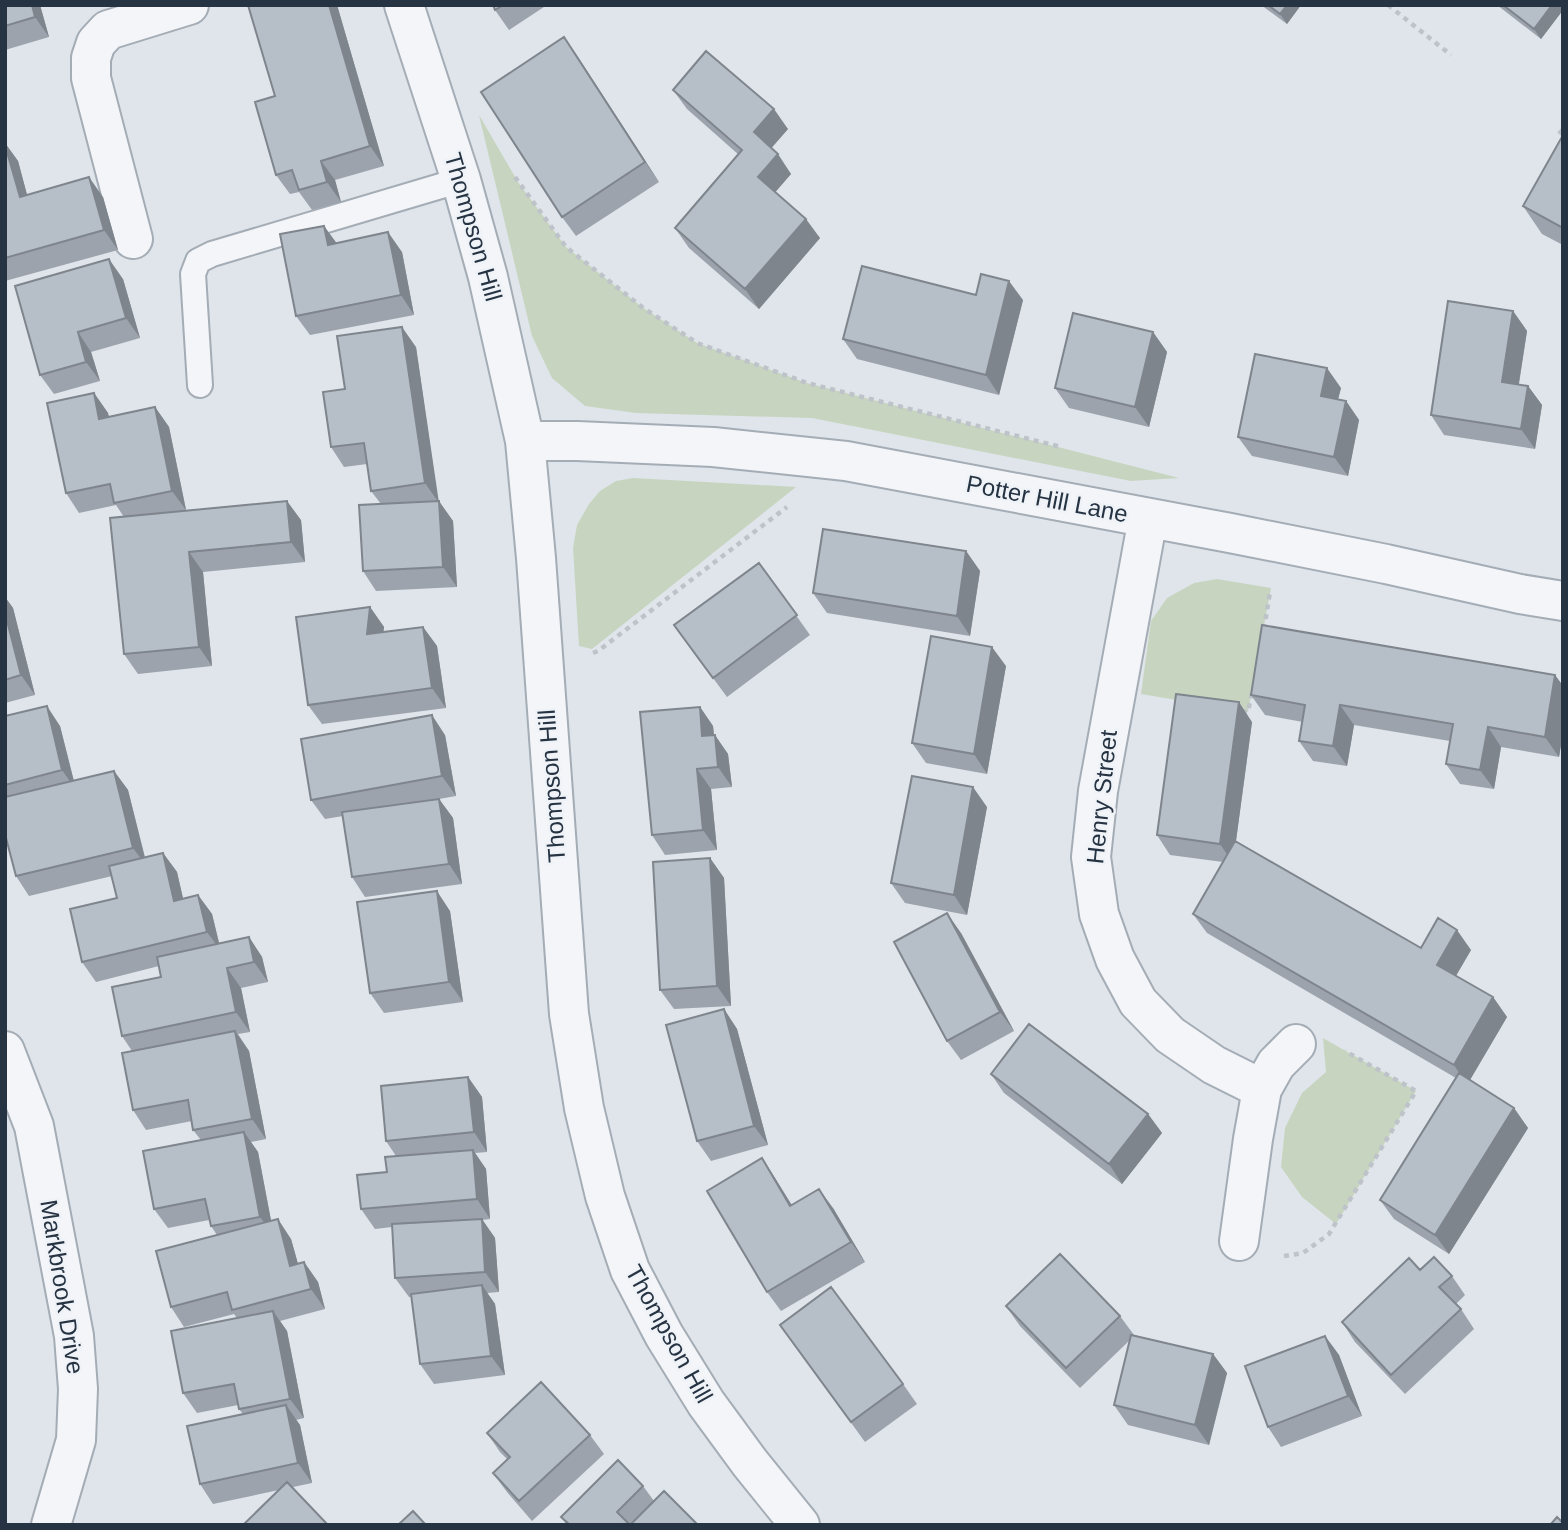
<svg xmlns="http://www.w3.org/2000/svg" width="1568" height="1530" viewBox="0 0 1568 1530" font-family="Arial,sans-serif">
	<rect width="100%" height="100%" fill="#dfe5ea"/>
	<path fill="#c7d5c0" d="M479 115 518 182 566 247 642 307 697 343 807 383 1179 478 1131 481 812 418 636 413 585 406 552 378 532 336Z
		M633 478 796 487 592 649 579 646 573 548 577 525 589 504 600 491 616 481Z
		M1217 579 1271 588 1248 712 1141 694 1151 621 1167 598 1194 583Z
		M1323 1038 1416 1091 1336 1224 1302 1197 1281 1167 1285 1128 1302 1093 1326 1072Z"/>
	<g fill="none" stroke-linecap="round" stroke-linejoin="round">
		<g stroke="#a4acb5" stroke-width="28">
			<path id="service" d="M200 385 193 274 198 261 212 254 461 180"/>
		</g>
		<g stroke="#a4acb5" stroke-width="42">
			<path id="minor" d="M404 5 461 180 488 277 525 441 536 558 569 1014 584 1108 605 1196 630 1270 664 1335 706 1403 750 1463 800 1525
				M133 239 91 78V58L96 43 108 30 189 5
				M525 441H577L713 447 846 461 1230 533 1386 564 1520 594 1563 601
				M1148 518 1098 791 1091 857 1099 914 1115 959 1138 1002 1170 1035 1214 1065 1262 1089
				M5 1051 34 1126 74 1336 78 1389 76 1440 51 1525
				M1239 1241 1253 1139 1262 1089 1276 1064 1296 1044"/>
		</g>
		<path stroke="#bec3c9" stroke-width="4.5" stroke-dasharray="5 5" stroke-linecap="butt" d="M1388 5 1451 55
			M1559 134 1563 129
			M515 177 566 247 642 307 697 343 807 383 1061 447
			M1264 629 1270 592
			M593 653 598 651 787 507
			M1242 711 1248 712 1252 692
			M1284 1256 1303 1253 1329 1234 1416 1091 1345 1051"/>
		<use href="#service" stroke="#f3f5f8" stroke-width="24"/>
		<use href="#minor" stroke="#f3f5f8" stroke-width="38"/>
	</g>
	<path fill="#9da3ac" d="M5 5H40L49 37 5 50Z
		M337 5 384 166 335 180 341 202 312 210 299 192 290 194 276 175 275 96Z
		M493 5H547L509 30 495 10Z
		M1261 5H1301L1287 24Z
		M1497 5H1563V10L1541 39Z
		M564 37 659 182 576 236 562 217Z
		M673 90 788 129 771 148 791 174 775 192 820 238 759 309 689 248 675 228 739 155 687 109Z
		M1563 135V245L1542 234 1523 206Z
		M5 143 18 161 27 195 103 197 118 250 5 281Z
		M324 226 336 243 402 252 414 315 310 335 296 316Z
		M123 279 140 338 91 352 100 381 54 394 40 375Z
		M976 295 1023 300 999 395 857 359 843 339Z
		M1513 311 1527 331 1519 384 1528 386 1542 405 1535 449 1444 435 1431 415Z
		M1153 332 1167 352 1149 427 1069 408 1055 388Z
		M416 347 438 501 453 521 457 587 376 591 363 571 381 504 371 491 367 464 344 467 331 447 345 389Z
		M1341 388 1338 399 1346 401 1359 420 1348 476 1252 456 1238 437Z
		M94 393 108 413 109 417 155 407 169 427 186 510 301 520 305 562 203 572 212 666 138 674 124 654V517L116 505 79 513 66 493Z
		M966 551 980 571 970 636 827 613 813 593Z
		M759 563 810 635 727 697 674 625Z
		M5 597 13 608 35 695 5 703Z
		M370 607 384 627 383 632 423 627 437 646 446 708 322 724 308 705Z
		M1006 666 987 774 926 763 912 743Z
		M1555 675 1563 686V733L1559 757 1501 747 1494 789 1460 784 1446 764 1450 741 1354 725 1347 766 1313 761 1299 741 1303 722 1265 715 1251 695Z
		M700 707 713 726 714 735 728 754 732 787 711 789 717 850 665 855 652 835Z
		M5 716 60 726 74 781 114 771 128 790 145 857 163 853 177 872 183 899 198 895 212 914 219 943 249 937 262 957 268 982 241 988 250 1032 238 1034 249 1051 266 1139 251 1142 258 1152 271 1221 291 1239 298 1264 304 1262 318 1282 325 1309 280 1321 287 1331 304 1418 296 1420 300 1425 312 1483 213 1504 200 1484 243 1414 239 1409 238 1405 197 1413 183 1393 237 1318 234 1314 184 1327 171 1307 217 1235 211 1226 209 1220 168 1228 154 1209 201 1140 193 1130 192 1121 146 1130 133 1110 132 1051 122 1036 161 977 159 966 96 982 82 962 117 898 112 876 29 896 16 876 5 834Z
		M1252 722 1236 841 1421 948 1471 950 1456 976 1493 997 1507 1017 1470 1080 1514 1108 1528 1128 1449 1254 1394 1219 1380 1200 1456 1078 1207 933 1193 914 1223 862 1170 855 1157 835Z
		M445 735 456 796 439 799 453 818 462 884 365 897 352 877 343 816 325 819 311 800Z
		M987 807 967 915 905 903 891 883Z
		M710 858 724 878 731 1006 674 1009 660 990Z
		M450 911 463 1002 384 1013 370 993Z
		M961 933 1014 1031 961 1060 947 1041Z
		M724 1009 737 1029 768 1145 711 1161 697 1141Z
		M991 1074 1148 1114 1162 1133 1122 1184 1004 1093Z
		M468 1077 482 1097 487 1152 475 1153 486 1169 490 1219 482 1220 495 1238 499 1292 487 1293 495 1304 505 1375 434 1384 420 1364 411 1297H409L395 1278 392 1227 375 1229 361 1209 387 1172 396 1156 386 1141Z
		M762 1158 775 1178 792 1205 833 1208 865 1262 781 1311 767 1292Z
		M1420 1270 1452 1276 1465 1295 1456 1304 1461 1309 1474 1329 1405 1394 1355 1342 1342 1322Z
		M1006 1306 1120 1316 1134 1335 1213 1354 1227 1373 1209 1445 1128 1425 1114 1405 1130 1340 1080 1388 1020 1326Z
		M1325 1336 1339 1355 1362 1416 1281 1447 1268 1427Z
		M794 1344 903 1384 917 1404 865 1442Z
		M487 1433 590 1435 604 1454 532 1521 507 1492 493 1473 507 1459 500 1452Z
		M643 1486 654 1501 698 1525H567L561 1517Z"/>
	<path fill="#7f858c" d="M32 5H40L49 37 35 17Z
		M329 5H337L384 166 370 146Z
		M1287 5H1301L1287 24 1280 14Z
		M1552 5H1563V10L1541 39 1534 29Z
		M564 37 578 57 659 182 645 162Z
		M774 109 788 129 768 152 754 132Z
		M5 143 18 161 33 217 20 197Z
		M778 154 791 174 772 196 758 177Z
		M321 161 335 180 341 202 327 182Z
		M89 177 103 197 118 250 104 230Z
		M806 219 820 238 759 309 745 289Z
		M324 226 338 245H328Z
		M388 232 402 252 414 315 401 295Z
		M109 259 123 279 140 338 126 318Z
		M1009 281 1023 300 999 395 986 375Z
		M1513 311 1527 331 1516 401 1502 382Z
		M402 327 416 347 439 503 425 483Z
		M78 332 91 352 100 381 86 362Z
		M1153 332 1167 352 1149 427 1135 407Z
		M1327 368 1341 388 1334 415 1321 396Z
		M1528 386 1542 405 1535 449 1521 429Z
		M94 393 108 413 113 438 99 419Z
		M1346 401 1359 420 1348 476 1334 457Z
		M155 407 169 427 186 510 172 491Z
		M287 501 301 520 305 562 291 542Z
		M439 501 453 521 457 587 443 567Z
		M966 551 980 571 970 636 957 616Z
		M189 552 203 572 212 666 199 647Z
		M5 597 13 608 35 695 21 675 5 613Z
		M370 607 384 627 381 653 367 634Z
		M423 627 437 646 446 708 432 688Z
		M992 647 1006 666 987 774 974 754Z
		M1555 675 1563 686V733L1559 757 1545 737Z
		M1239 702 1252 722 1233 863 1220 844Z
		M1340 705 1354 725 1347 766 1333 746Z
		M47 706 60 726 76 790 62 770Z
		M700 707 713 726 716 755 702 736Z
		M432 715 445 735 456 796 442 776Z
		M1488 727 1501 747 1494 789 1480 770Z
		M715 735 728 754 732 787 718 767Z
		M697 769 711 789 717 850 703 830Z
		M114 771 128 790 147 867 133 848Z
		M973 787 987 807 967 915 954 895Z
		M439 799 453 818 462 884 449 864Z
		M163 853 177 872 188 920 174 901Z
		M710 858 724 878 731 1006 717 986Z
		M437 891 450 911 463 1002 449 982Z
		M198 895 212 914 221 951 207 932Z
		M947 913 961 933 1014 1031 1000 1012Z
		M1457 930 1471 950 1451 984 1437 965Z
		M249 937 262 957 268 982 254 962Z
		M227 968 241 988 250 1032 236 1012Z
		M1493 997 1507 1017 1467 1085 1454 1065Z
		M724 1009 737 1029 768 1145 754 1126Z
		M235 1031 249 1051 266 1139 252 1119Z
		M468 1077 482 1097 487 1152 474 1132Z
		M1514 1108 1528 1128 1449 1254 1435 1235Z
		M1148 1114 1162 1133 1122 1184 1109 1164Z
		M244 1132 258 1152 274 1236 260 1217Z
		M473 1150 486 1169 490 1219 477 1199Z
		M762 1158 775 1178 804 1226 790 1206Z
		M819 1189 833 1208 865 1262 851 1242Z
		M278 1219 291 1239 304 1285 290 1266Z
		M482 1219 495 1238 499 1292 485 1272Z
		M304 1262 318 1282 325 1309 311 1289Z
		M482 1285 495 1304 505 1375 491 1356Z
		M273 1311 287 1331 304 1418 290 1399Z
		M1325 1336 1339 1355 1362 1416 1348 1396Z
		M1213 1354 1227 1373 1209 1445 1195 1425Z
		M286 1405 300 1425 312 1483 298 1463Z"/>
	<path fill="#b6bec8" stroke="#7f858c" stroke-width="2" d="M5 5H32L35 17 5 26Z
		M248 5H329L370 146 321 161 327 182 299 190 292 170 276 175 255 102 275 96Z
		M493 5H503L495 10Z
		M1268 5H1287L1280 14Z
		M1503 5H1552L1534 29Z
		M564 37 645 162 562 217 481 92Z
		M706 51 774 109 754 132 778 154 758 177 806 219 745 289 675 228 742 150 673 90Z
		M1563 135V228L1523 206Z
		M5 145 20 197 89 177 104 230 5 258Z
		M324 226 328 245 388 232 401 295 296 316 280 234Z
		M109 259 126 318 78 332 86 362 40 375 15 286Z
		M862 266 976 295 981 274 1009 281 986 375 843 339Z
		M1448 301 1513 311 1502 382 1528 386 1521 429 1431 415Z
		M1073 313 1153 332 1135 407 1055 388Z
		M402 327 425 483 371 491 364 443 331 447 323 392 345 389 337 336Z
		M1255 354 1327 368 1321 396 1346 401 1334 457 1238 437Z
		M94 393 99 419 155 407 172 491 114 503 110 484 66 493 47 403Z
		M287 501 291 542 189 552 199 647 124 654 110 518Z
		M439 501 443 567 363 571 359 505Z
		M823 529 966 551 957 616 813 593Z
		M759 563 797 615 713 678 674 625Z
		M370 607 367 634 423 627 432 688 308 705 296 617Z
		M5 613 21 675 5 680Z
		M1262 625 1555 675 1545 737 1488 727 1480 770 1446 764 1453 724 1340 705 1333 746 1299 741 1305 705 1251 695Z
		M931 636 992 647 974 754 912 743Z
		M1176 694 1239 702 1220 844 1157 835Z
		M47 706 62 770 5 785V716Z
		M700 707 702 736 715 735 718 767 697 769 703 830 652 835 640 712Z
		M432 715 442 776 311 800 301 739Z
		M114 771 133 848 16 876 5 834V797Z
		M912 776 973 787 954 895 891 883Z
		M439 799 449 864 352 877 342 812Z
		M1235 841 1421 948 1438 918 1457 930 1437 965 1493 997 1454 1065 1193 914Z
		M163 853 174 901 198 895 207 932 82 962 70 909 117 898 109 866Z
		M710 858 717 986 660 990 653 862Z
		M437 891 449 982 370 993 357 902Z
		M947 913 1000 1012 947 1041 894 942Z
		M249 937 254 962 227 968 236 1012 122 1036 112 987 161 977 157 957Z
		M724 1009 754 1126 697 1141 666 1025Z
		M1029 1024 1148 1114 1109 1164 991 1074Z
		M235 1031 252 1119 193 1130 188 1100 133 1110 122 1053Z
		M1459 1073 1514 1108 1435 1235 1380 1200Z
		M468 1077 474 1132 386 1141 381 1086Z
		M244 1132 260 1217 211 1226 205 1199 154 1209 143 1151Z
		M473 1150 477 1199 361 1209 357 1175 387 1172 385 1157Z
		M762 1158 790 1206 819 1189 851 1242 767 1292 707 1191Z
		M278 1219 290 1266 304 1262 311 1289 232 1310 227 1292 171 1307 156 1251Z
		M482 1219 485 1272 395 1278 392 1224Z
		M1060 1254 1120 1316 1066 1368 1006 1306Z
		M1434 1257 1452 1276 1439 1287 1461 1309 1391 1375 1342 1322 1409 1258 1420 1270Z
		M482 1285 491 1356 420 1364 411 1294Z
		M831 1287 903 1384 851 1422 780 1325Z
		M273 1311 290 1399 239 1409 234 1384 183 1393 171 1331Z
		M1131 1335 1213 1354 1195 1425 1114 1405Z
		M1325 1336 1348 1396 1268 1427 1245 1366Z
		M541 1382 590 1435 519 1501 493 1473 510 1457 487 1433Z
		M286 1405 298 1463 200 1484 187 1426Z
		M618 1460 643 1486 617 1512 630 1525 664 1491 698 1525H570L561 1517Z
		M287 1482 328 1525H243Z
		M413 1511 426 1525H398Z
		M1557 1517 1563 1523V1525H1550Z"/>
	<g text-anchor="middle" stroke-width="5" stroke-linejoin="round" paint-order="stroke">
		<g font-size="24" fill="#263343" stroke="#eff3f7">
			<text transform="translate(473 227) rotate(74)" y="8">Thompson Hill</text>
			<text transform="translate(1047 499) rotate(11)" y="8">Potter Hill Lane</text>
			<text transform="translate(552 786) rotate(-94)" y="8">Thompson Hill</text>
			<text transform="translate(1102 797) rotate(-84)" y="8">Henry Street</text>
			<text transform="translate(62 1287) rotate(81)" y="8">Markbrook Drive</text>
			<text transform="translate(669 1334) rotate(61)" y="8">Thompson Hill</text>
		</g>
	</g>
	<rect width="1568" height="1530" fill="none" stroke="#263343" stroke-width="14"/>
</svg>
